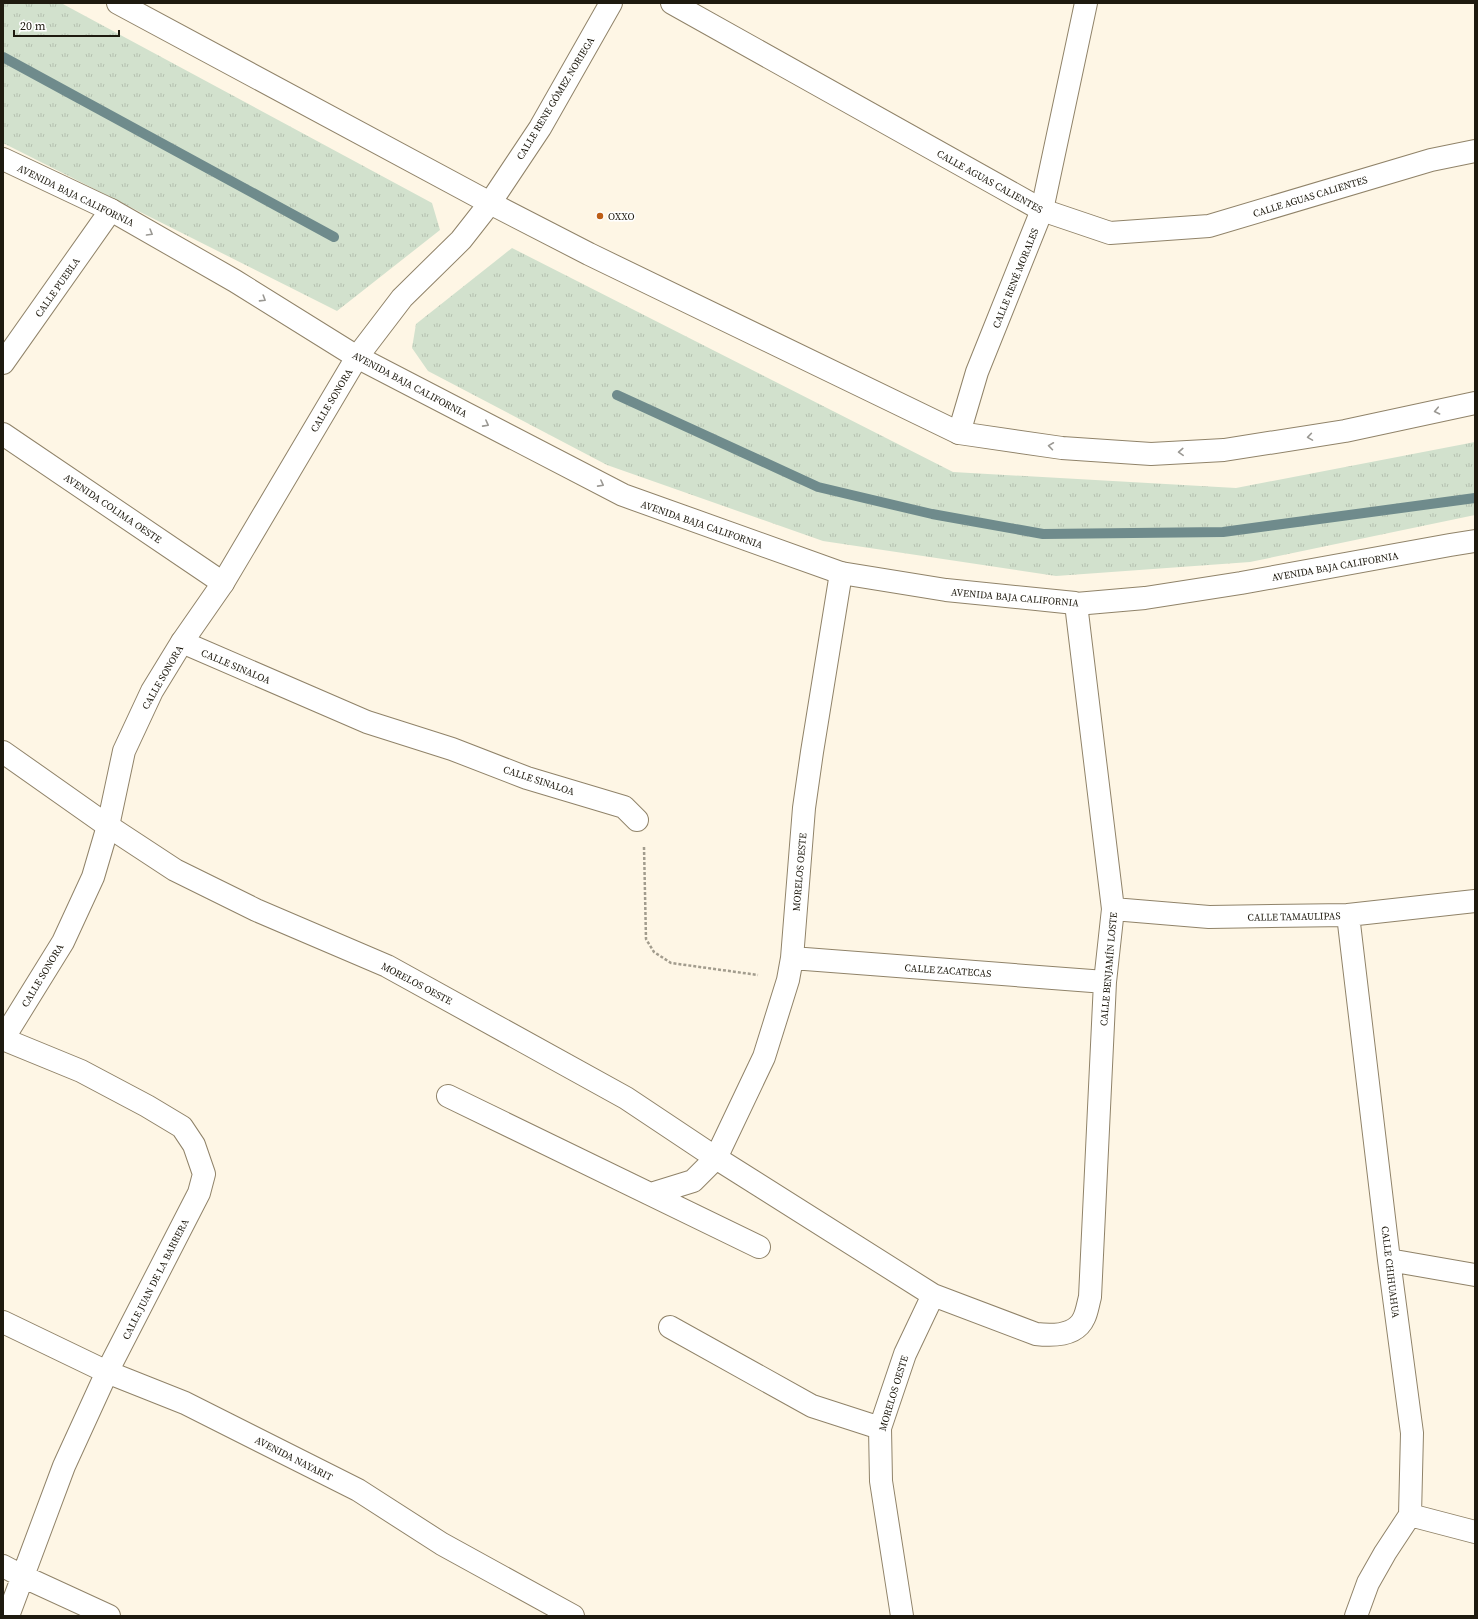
<svg xmlns="http://www.w3.org/2000/svg" width="1478" height="1619" viewBox="0 0 1478 1619" font-family="'Source Serif 4',serif">
	<defs>
		<pattern id="park-tufts" width="24" height="20" patternUnits="userSpaceOnUse"><rect width="24" height="20" fill="#d2e1cd"/><path d="M3 7l-1-3M5 7V3M7 7l1-3M15 17l-1-3M17 17v-4M19 17l1-3" fill="none" stroke="#b4c0af"/></pattern>
	</defs>
	<rect width="100%" height="100%" fill="#fef6e5"/>
	<path fill="url(#park-tufts)" d="M3 3H61L432 203 440 230 337 311 3 143Z
		M512 248 953 472 1236 488 1475 442V515L1250 562 1056 576 823 541 607 465 428 371 412 348 416 324Z"/>
	<g fill="none" stroke-linecap="round" stroke-linejoin="round">
		<path stroke="#6f8b8c" stroke-width="10" d="M3 57 334 237
			M617 395 818 487 932 514 1043 534 1223 532 1475 498"/>
		<g stroke="#908369" stroke-width="24">
			<path id="minor" d="M3 363 111 210
				M959 433 977 372 1042 210 1086 3
				M3 434 223 583
				M182 642 367 722 452 749 527 778 624 807 637 820
				M3 752 108 826 175 870 256 910 387 966 626 1098 716 1158 933 1295 1036 1334C1053 1336 1076 1336 1084 1318 1087 1312 1088 1304 1090 1297L1105 982 1113 909 1076 604
				M1113 909 1209 917 1348 915 1475 901
				M1348 915 1389 1260 1412 1433 1410 1515 1385 1553 1368 1583 1356 1616
				M792 958 1105 982
				M3 1039 81 1071 147 1106 182 1127 194 1145 204 1174 199 1193 107 1372 64 1466 8 1616
				M448 1096 759 1247
				M651 1194 693 1181 716 1158 764 1057 788 980 792 958 804 808 812 752 841 573
				M1389 1260 1475 1275
				M3 1322 107 1372 185 1403 358 1490 442 1544 573 1616
				M670 1327 812 1406 880 1428
				M1410 1515 1475 1532
				M3 1566 22 1576 109 1616
				M902 1616 881 1481 880 1428 905 1354 933 1295"/>
		</g>
		<g stroke="#908369" stroke-width="24">
			<path id="tertiary" d="M672 3 1042 210 1110 233 1209 226 1431 160 1475 151
				M3 1039 63 942 93 877 108 826 124 751 152 691 182 642 223 583 357 357 402 298 461 240 490 203 540 128 611 3"/>
		</g>
		<g stroke="#908369" stroke-width="24">
			<path id="secondary" d="M118 3 490 203 589 254 959 433 1062 448 1151 454 1224 450 1345 431 1475 403
				M3 159 111 210 235 281 357 357 623 495 841 573 946 590 1075 603 1076 604 1145 598 1241 583 1450 545 1475 541"/>
		</g>
		<path stroke="#a29c8d" stroke-width="2.5" stroke-dasharray="3 2" stroke-linecap="butt" d="M644 847 646 939 654 952 671 963 758 975"/>
		<use href="#minor" stroke="#fff" stroke-width="22"/>
		<use href="#tertiary" stroke="#fff" stroke-width="22"/>
		<use href="#secondary" stroke="#fff" stroke-width="22"/>
	</g>
	<defs><path id="oneway-chevron" d="M-2-3.5L2.5 0L-2 3.5" fill="none" stroke-width="1.6" stroke-linecap="round" stroke-linejoin="round"/></defs>
	<g stroke="#9a9893">
		<use href="#oneway-chevron" transform="translate(150 233) rotate(30)"/>
		<use href="#oneway-chevron" transform="translate(263 299) rotate(32)"/>
		<use href="#oneway-chevron" transform="translate(1437 411) rotate(168)"/>
		<use href="#oneway-chevron" transform="translate(486 424) rotate(28)"/>
		<use href="#oneway-chevron" transform="translate(1310 437) rotate(171)"/>
		<use href="#oneway-chevron" transform="translate(1051 446) rotate(-172)"/>
		<use href="#oneway-chevron" transform="translate(1181 452) rotate(177)"/>
		<use href="#oneway-chevron" transform="translate(601 484) rotate(28)"/>
	</g>
	<circle fill="#bd5e16" stroke="#fff" stroke-width="1.5" cx="600" cy="216" r="4"/>
	<g text-anchor="middle" stroke-width="3" stroke-linejoin="round" paint-order="stroke">
		<g font-size="10" fill="#1e1a0f" stroke="#fff">
			<text transform="translate(555 98) rotate(-59)" y="4">CALLE RENE GÓMEZ NORIEGA</text>
			<text transform="translate(990 181) rotate(29)" y="4">CALLE AGUAS CALIENTES</text>
			<text transform="translate(76 195) rotate(26)" y="4">AVENIDA BAJA CALIFORNIA</text>
			<text transform="translate(1310 196) rotate(-17)" y="4">CALLE AGUAS CALIENTES</text>
			<text transform="translate(1015 278) rotate(-68)" y="4">CALLE RENÉ MORALES</text>
			<text transform="translate(57 287) rotate(-55)" y="4">CALLE PUEBLA</text>
			<text transform="translate(410 384) rotate(28)" y="4">AVENIDA BAJA CALIFORNIA</text>
			<text transform="translate(331 400) rotate(-59)" y="4">CALLE SONORA</text>
			<text transform="translate(113 508) rotate(34)" y="4">AVENIDA COLIMA OESTE</text>
			<text transform="translate(702 524) rotate(19)" y="4">AVENIDA BAJA CALIFORNIA</text>
			<text transform="translate(1335 566) rotate(-10)" y="4">AVENIDA BAJA CALIFORNIA</text>
			<text transform="translate(1015 597) rotate(5)" y="4">AVENIDA BAJA CALIFORNIA</text>
			<text transform="translate(236 666) rotate(23)" y="4">CALLE SINALOA</text>
			<text transform="translate(162 677) rotate(-60)" y="4">CALLE SONORA</text>
			<text transform="translate(539 780) rotate(18)" y="4">CALLE SINALOA</text>
			<text transform="translate(799 872) rotate(-85)" y="4">MORELOS OESTE</text>
			<text transform="translate(1294 916) rotate(-1)" y="4">CALLE TAMAULIPAS</text>
			<text transform="translate(1108 969) rotate(-85)" y="4">CALLE BENJAMÍN LOSTE</text>
			<text transform="translate(948 970) rotate(4)" y="4">CALLE ZACATECAS</text>
			<text transform="translate(42 975) rotate(-59)" y="4">CALLE SONORA</text>
			<text transform="translate(417 983) rotate(28)" y="4">MORELOS OESTE</text>
			<text transform="translate(1391 1272) rotate(83)" y="4">CALLE CHIHUAHUA</text>
			<text transform="translate(155 1279) rotate(-63)" y="4">CALLE JUAN DE LA BARRERA</text>
			<text transform="translate(893 1393) rotate(-73)" y="4">MORELOS OESTE</text>
			<text transform="translate(294 1458) rotate(27)" y="4">AVENIDA NAYARIT</text>
		</g>
		<g font-size="10" fill="#1e1a0f" stroke="#fff" text-anchor="start">
			<text x="608" y="220">OXXO</text>
		</g>
	</g>
	<rect width="1478" height="1619" fill="none" stroke="#1e1a0f" stroke-width="8"/>
	<path d="M14 30v6h105v-6" fill="none" stroke="#1e1a0f" stroke-width="2"/>
	<text x="20" y="30" font-size="12" fill="#1e1a0f" stroke="#ffffff" stroke-width="3" paint-order="stroke">20 m</text>
</svg>
